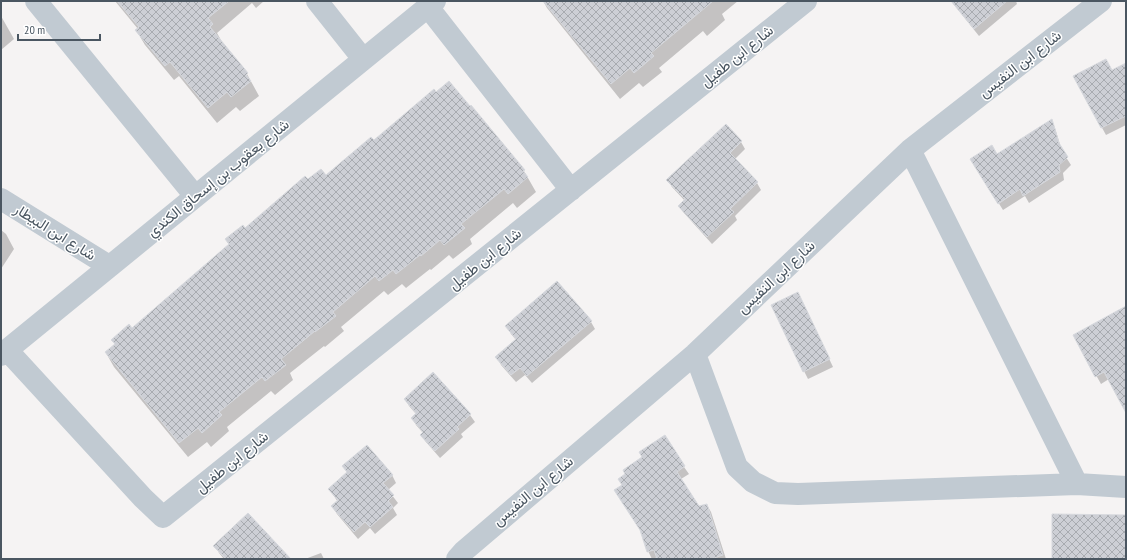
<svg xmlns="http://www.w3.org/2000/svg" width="1127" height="560" viewBox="0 0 1127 560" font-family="'PT Sans Narrow',Vazirmatn,sans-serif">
	<defs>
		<pattern id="building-cross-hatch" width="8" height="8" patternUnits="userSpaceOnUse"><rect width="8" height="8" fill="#cdcfd5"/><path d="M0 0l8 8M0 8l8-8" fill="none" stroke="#a8abb0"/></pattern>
	</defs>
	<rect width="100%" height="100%" fill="#f5f3f3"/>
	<path fill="#0003" d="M115 1H264L256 8 252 3 217 33 221 40 219 41 247 74 259 96 240 111 236 107 217 123 179 76 174 80 145 45 136 30 138 29Z
		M543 1H738L722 14 725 20 707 36 703 31 659 68 662 72 643 87 639 83 620 99 547 8Z
		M951 1H1016L1017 4 979 36Z
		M1 16 14 39 1 50Z
		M1126 64V125L1106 135 1074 77 1112 71Z
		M436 93 469 107 471 106 524 171 536 192 517 208 513 203 470 239 472 244 453 259 449 255 431 270 430 269 406 288 402 284 388 295 384 291 341 327 344 331 325 347 324 346 290 373 293 380 275 395 271 391 227 427 229 431 211 447 207 442 188 457 114 367 106 353 115 345 112 340 132 329 229 245 226 240 245 229 308 181 325 176 374 142Z
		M1051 121 1055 128 1062 151 1071 165 1063 173 1064 180 1029 203 1025 196 1003 210 976 167 997 156Z
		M741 142 745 149 735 159 757 183 761 190 735 216 737 220 712 244 684 213 679 206 685 201 672 187 667 180Z
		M1 230 6 234 14 249 1 269Z
		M802 301 833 367 808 379 804 371Z
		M1126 308V411L1109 379 1101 384 1074 336Z
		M591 322 595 329 532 383 525 375 516 382 501 365 497 357 516 340 511 334 507 327Z
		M405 399 470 415 475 422 461 434 463 437 440 458 426 442 421 435 423 433 416 425 412 418 416 414 409 406Z
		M684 467 689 474 681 479 699 508 707 505 711 512 726 559H658V557L652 559 648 551 642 532 620 498Z
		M392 475 396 483 388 490 398 503 393 508 397 515 375 534 370 528 358 539 337 514 332 506 338 502 329 489Z
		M215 546 290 559H224L219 553Z
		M321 553 324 559H305Z"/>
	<path fill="url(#building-cross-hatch)" stroke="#d7d9de" d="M117 1H229L208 18 213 24 210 27 248 73 246 75 251 81 231 97 227 92 208 108 170 62 165 66 135 30 139 27Z
		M543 1H713L651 53 654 56 634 73 630 68 611 84Z
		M951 1H1007L974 29Z
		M1106 59 1112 70 1126 63V116L1101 128 1073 76Z
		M449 81 470 106 471 105 525 170 523 171 528 177 508 194 504 189 461 224 465 228 444 245 440 240 421 256 420 255 396 274 393 270 379 281 375 276 333 312 336 316 315 332V331L281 359 286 365 265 381 262 377 219 412 222 415 202 433 198 428 179 443 105 352 115 344 111 340 129 324 132 328 229 244 225 239 243 225 245 228 305 176 308 179 321 169 326 175 371 137 374 140 434 89 436 92Z
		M1052 119 1059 143 1068 157 1059 165 1060 172 1023 196 1020 189 998 204 970 159 992 145 997 154Z
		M726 124 742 141 730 153 758 182 730 209 734 212 707 237 678 206 685 199 666 180Z
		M557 281 592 321 527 376 520 368 511 375 495 357 516 339 505 326Z
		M798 292 830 359 803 372 771 305Z
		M1126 306V413L1104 372 1095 377 1073 335Z
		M433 372 471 414 457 427 459 429 435 451 420 435 423 432 411 418 416 413 404 399Z
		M665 435 685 466 677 472 699 506 707 504 723 555 711 559H657L654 550 647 552 640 530 614 490 622 485 618 479 625 474 623 470 642 457 639 452Z
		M367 445 393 475 383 483 394 495 388 501 393 507 370 527 365 522 354 532 331 506 338 500 328 489 347 472 342 466Z
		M248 513 291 559H226L213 546Z
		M1052 514 1126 515V559H1052Z"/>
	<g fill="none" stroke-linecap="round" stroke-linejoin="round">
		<path stroke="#c1cad2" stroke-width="22" d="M36 1 195 196
			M317 1 363 59
			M428 7 571 190
			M910 150 1077 484
			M1 199 109 266
			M7 350 143 498 163 517 806 1
			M695 354 737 467 753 482 775 493 798 494 1077 484 1126 487
			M1 355 435 1
			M457 559 464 551 695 354 910 150 1101 1"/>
	</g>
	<g text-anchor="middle" stroke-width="3" stroke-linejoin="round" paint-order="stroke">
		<g font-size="15" fill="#4a5661" stroke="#fff">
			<text transform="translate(737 56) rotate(-39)" y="5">شارع ابن طفيل</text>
			<text transform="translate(1020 64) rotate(-38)" y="5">شارع ابن النفيس</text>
			<text transform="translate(218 178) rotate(-39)" y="5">شارع يعقوب بن إسحاق الكندي</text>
			<text transform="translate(55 232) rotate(32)" y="5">شارع ابن البيطار</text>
			<text transform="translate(485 259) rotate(-39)" y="5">شارع ابن طفيل</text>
			<text transform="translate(776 277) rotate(-43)" y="5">شارع ابن النفيس</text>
			<text transform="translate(232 462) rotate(-39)" y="5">شارع ابن طفيل</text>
			<text transform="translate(533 491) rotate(-40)" y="5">شارع ابن النفيس</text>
		</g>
	</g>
	<rect width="1127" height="560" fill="none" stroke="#4a5661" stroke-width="4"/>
	<path d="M18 34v6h82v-6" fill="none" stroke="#4a5661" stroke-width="2"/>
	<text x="24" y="34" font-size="12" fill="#4a5661" stroke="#ffffff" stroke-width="3" paint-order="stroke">20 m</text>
</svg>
